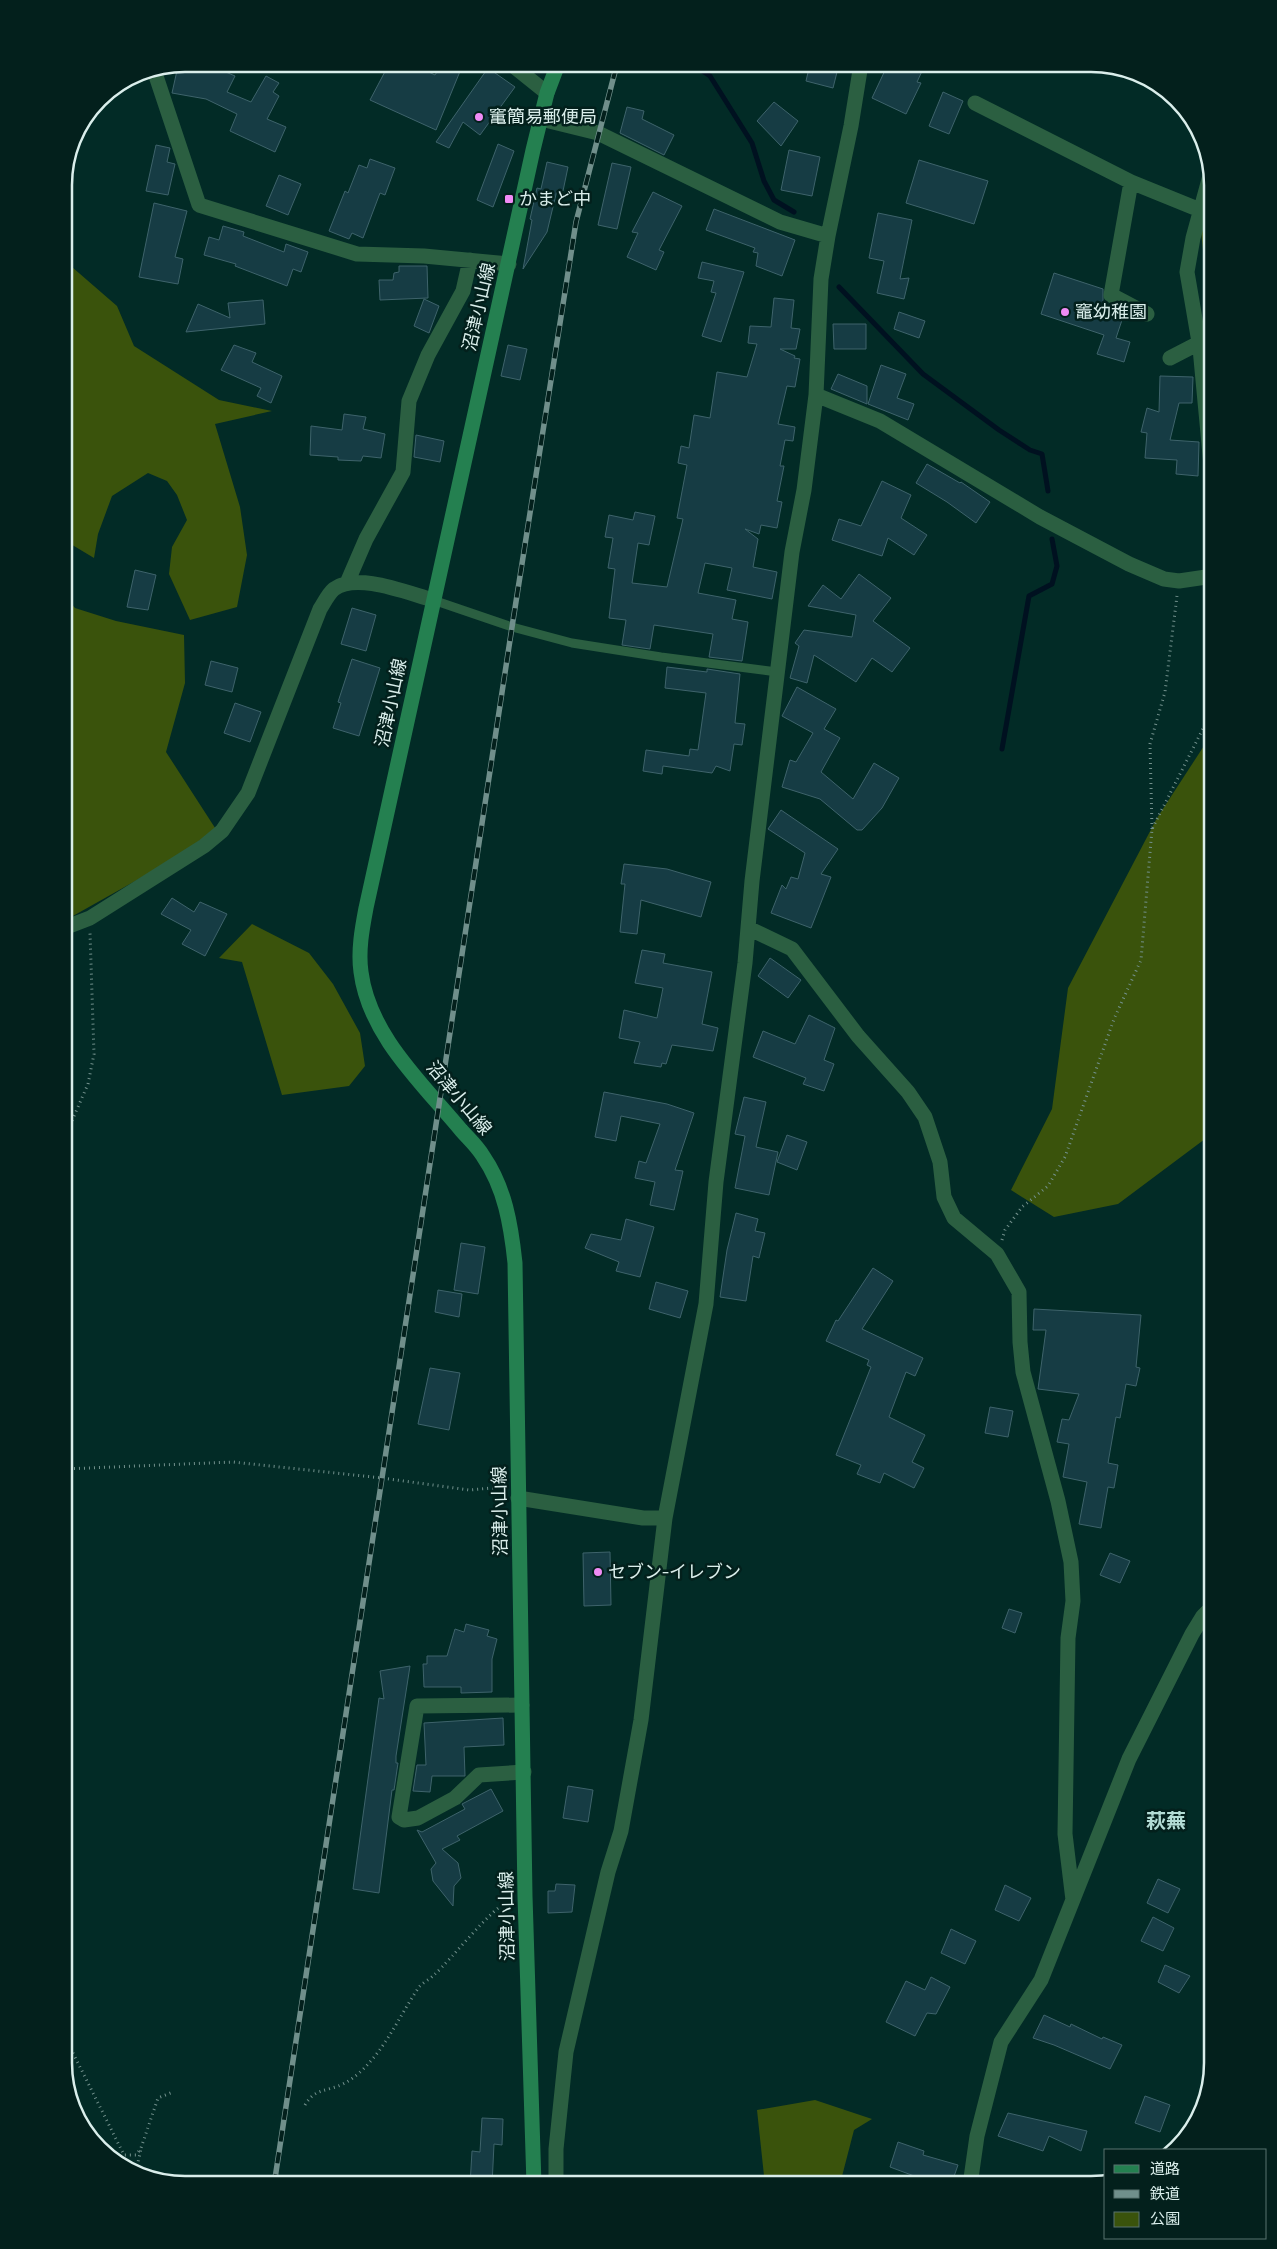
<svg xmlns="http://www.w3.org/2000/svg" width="1277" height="2249" viewBox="0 0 1277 2249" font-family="Barlow,'Noto Sans JP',sans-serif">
	<rect width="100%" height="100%" fill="#022b26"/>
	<path fill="#3a530c" d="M1213 199V337L1201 232Z
		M72 267 117 306 134 346 219 400 272 411 215 424 240 507 247 555 237 607 190 620 169 574 172 547 187 520 177 495 167 481 148 473 112 496 98 534 94 558 64 540V279Z
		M64 595 75 608 116 621 184 635 185 683 166 752 219 834 64 921Z
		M1213 732V1133L1118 1204 1054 1217 1011 1190 1052 1109 1068 988 1157 818Z
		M252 924 309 953 333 984 360 1033 365 1066 349 1086 282 1095 242 962 219 958Z
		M815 2100 872 2119 854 2130 840 2184 765 2185 757 2110Z"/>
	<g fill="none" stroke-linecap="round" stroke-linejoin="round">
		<path stroke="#001120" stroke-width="5" d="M677 64 698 68 710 76 752 143 764 181 774 200 794 212
			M839 287 923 374 999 430 1030 450 1042 454 1048 491
			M1002 749 1029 596 1052 584 1057 566 1052 539"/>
	</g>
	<path fill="#163c44" stroke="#3e636b" d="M389 64H412L435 75 442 64H463L436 130 370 100Z
		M810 64H839L833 88 806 81Z
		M888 64H912L923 69 917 82 921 83 906 114 872 98Z
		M178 66 210 72 212 66 235 76 227 92 251 102 266 76 279 83 273 92 279 96 267 119 286 127 275 152 230 131 237 114 206 99 172 93Z
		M488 68 515 87 480 135 463 122 449 148 436 142Z
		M943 92 963 101 949 134 929 126Z
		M774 102 798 121 781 146 757 121Z
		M627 107 644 111 642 119 674 135 664 155 620 133Z
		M498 144 514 151 493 207 477 200Z
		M156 145 170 148 167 162 175 164 168 195 146 191Z
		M789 150 820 157 812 196 781 190Z
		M370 159 395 168 385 195 380 193 363 238 352 233 349 239 329 231 345 191 348 193 359 165 367 168Z
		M919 160 988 181 974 224 906 203Z
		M547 162 568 167 563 191 557 190 547 232 523 269 532 220 530 219 537 188 541 189Z
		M612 163 631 167 617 229 598 225Z
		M279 175 301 184 288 215 266 206Z
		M653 192 682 206 659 250 664 252 656 270 627 257 638 233 632 232Z
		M154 203 187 211 175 257 183 259 178 284 139 277Z
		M714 209 795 240 782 276 756 266 758 253 753 252 755 248 706 230Z
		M878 213 912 220 900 279 909 278 904 299 877 293 884 261 869 258Z
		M223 226 244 232 243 236 284 252 286 244 308 252 301 272 293 269 287 286 235 266 236 264 204 255 209 237 219 240Z
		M702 262 744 272 721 342 702 336 716 293 711 292 714 281 698 278Z
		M399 266H427L428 298 380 300 379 280H393L394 273 399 272Z
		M1054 273 1103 289V300L1101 307 1124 314 1116 338 1130 342 1124 362 1097 354 1104 335 1041 314Z
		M774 298 794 300 791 328 800 329 796 349H780L795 356 794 358 800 359 795 387 787 386 778 424 795 427 793 441 785 440 780 466H784L777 501 782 502 777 528 761 525 759 534 745 529 758 539 753 567 777 572 772 599 727 590 732 568 705 563 698 593 736 600 732 619 748 622 742 661 709 657 713 634 654 625 650 649 622 645 626 620 609 618 615 569 608 568 613 538 605 537 609 515 633 520 635 512 655 516 649 545 638 543 632 583 667 587 683 519 677 518 687 465 678 463 681 446 689 448 694 415 710 418 717 372 747 377 757 344 748 343 750 326 771 327Z
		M424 299 439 306 429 333 414 326Z
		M263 300 265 324 186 332 198 304 230 318 228 303Z
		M899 312 925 321 919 338 894 329Z
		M833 324H866V349H834Z
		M234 345 256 353 252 362 282 376 271 403 257 396 261 388 221 370Z
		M508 345 527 349 520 380 501 376Z
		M881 365 906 374 897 398 914 404 908 420 868 404Z
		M838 374 867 386V404L831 389Z
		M1160 376 1193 377 1192 403H1179L1170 440 1199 442 1198 476 1176 474 1177 460 1145 458 1147 433 1141 432 1147 408 1159 412Z
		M344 414 366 417 363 429 385 434 381 458 363 456 361 461 338 460V457L310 455 311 426 342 430Z
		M416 435 444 441 440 462 414 457Z
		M927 464 960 483 961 482 990 502 976 523 947 502 916 483Z
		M882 481 911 495 901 518 927 535 914 555 888 538 882 556 832 540 839 519 861 526Z
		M135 570 156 575 148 610 127 607Z
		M859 574 891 598 873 621 910 648 892 672 872 658 856 682 814 655 807 683 790 678 799 646 795 643 804 630 852 637 856 615 808 606 823 585 841 599Z
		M352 608 376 615 366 651 341 644Z
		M352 659 380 668 359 736 333 728 341 703 338 702Z
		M211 661 238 668 232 692 205 685Z
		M667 667 707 672V669L740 674 735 723 745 724 742 745 734 744 730 771 716 766 712 773 663 766 662 774 643 771 646 750 689 756 690 749 698 750 706 693 665 688Z
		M797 687 836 709 824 729 840 738 821 772 853 799 874 763 899 778 882 808 862 830H857L820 799 782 787 790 760 796 762 813 733 782 716Z
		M235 703 261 712 250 742 224 733Z
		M781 810 838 849 821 874 831 877 811 928 771 913 782 885 786 889 791 877 798 879 805 853 768 829Z
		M624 864 667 869 711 882 701 917 641 900 637 934 620 932 625 884H621Z
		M172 898 194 912 200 902 227 914 205 956 182 944 191 930 161 914Z
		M642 950 665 954 663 963 712 972 702 1024 718 1028 713 1051 672 1045 666 1064 662 1063 661 1067 634 1063 640 1042 619 1038 624 1010 657 1018 663 988 635 983Z
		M770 958 801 980 788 998 758 976Z
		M809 1015 835 1028 824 1060 834 1064 824 1091 803 1084 806 1078 753 1057 763 1031 795 1044Z
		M604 1092 667 1104 694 1113 675 1170 683 1171 674 1210 650 1205 655 1182 635 1178 639 1161 646 1163 660 1124 621 1116 616 1141 595 1137Z
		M744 1097 766 1102 756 1147 778 1152 769 1195 735 1188 745 1136 735 1134Z
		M787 1135 807 1142 797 1170 777 1162Z
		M736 1213 758 1219 755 1231 765 1233 759 1258 753 1256 746 1301 720 1297 727 1250Z
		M626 1219 654 1227 640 1277 616 1271 619 1262 585 1248 591 1234 621 1240Z
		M461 1243 485 1247 478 1294 454 1290Z
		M873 1268 893 1281 862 1329 923 1358 915 1376 906 1372 889 1417 925 1435 912 1462 924 1468 914 1488 884 1473 880 1483 857 1474 861 1465 836 1455 871 1367 867 1365 869 1360 826 1341 836 1320 838 1321Z
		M656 1282 688 1291 680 1318 649 1309Z
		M438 1290 462 1294 459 1317 435 1312Z
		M1034 1309 1141 1315 1136 1367 1140 1368 1136 1386 1126 1384 1120 1418 1116 1417 1108 1463 1118 1465 1114 1488 1108 1487 1101 1528 1079 1524 1087 1482 1063 1477 1069 1444 1057 1442 1062 1419 1069 1420 1079 1394 1038 1389 1046 1330H1033Z
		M430 1368 460 1373 449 1430 418 1424Z
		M990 1407 1013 1411 1008 1437 985 1433Z
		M610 1552 611 1605 584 1606 583 1553Z
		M1110 1553 1130 1561 1120 1583 1100 1575Z
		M1009 1609 1022 1613 1015 1633 1002 1628Z
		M466 1624 489 1630 487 1636 497 1639 492 1659V1692L461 1693V1687H424L423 1664H427V1656H447L455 1629 464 1632Z
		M410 1666 396 1756V1763H398L394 1790H392L379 1893 353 1889 379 1698 384 1699 380 1671Z
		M503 1718 504 1745 464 1747 465 1776H432L430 1792 413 1791 417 1765H426L424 1723Z
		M568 1786 593 1790 588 1822 563 1818Z
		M491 1789 503 1811 457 1836 460 1840 442 1849 458 1863 461 1878 454 1886 453 1906 433 1881 431 1869 436 1863 417 1830 422 1832 465 1809 462 1804Z
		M1158 1879 1180 1889 1168 1913 1147 1903Z
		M556 1884 575 1885 572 1912 548 1913V1891H555Z
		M1005 1885 1031 1898 1019 1921 995 1910Z
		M1153 1917 1174 1928 1163 1951 1141 1941Z
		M951 1929 976 1941 965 1964 941 1953Z
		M1165 1965 1190 1976 1179 1993 1158 1982Z
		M931 1977 950 1987 936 2014 927 2013 915 2036 886 2022 906 1981 925 1990Z
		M1044 2015 1070 2027 1071 2024 1102 2039 1103 2037 1122 2045 1110 2069 1054 2045 1033 2038Z
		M1145 2096 1170 2105 1160 2132 1135 2123Z
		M1008 2113 1087 2131 1081 2151 1049 2136 1043 2151 998 2136Z
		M482 2118 503 2119 502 2145 494 2144 492 2185H470L472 2151 480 2152Z
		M898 2142 924 2151 923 2155 958 2165 951 2185 925 2183V2180L890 2167Z"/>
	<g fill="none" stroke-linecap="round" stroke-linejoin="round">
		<path stroke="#73918d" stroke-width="3" stroke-dasharray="1 4" stroke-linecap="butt" d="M1152 829 1150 744 1165 692 1177 596
			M64 1139 88 1084 94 1054 90 933
			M1002 1240 1005 1230 1022 1207 1048 1186 1065 1157 1114 1019 1141 960 1152 829 1213 709
			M64 1469 233 1462 382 1478 469 1490 504 1487
			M64 2035 124 2155H136L141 2148 158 2098 173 2092
			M305 2105C315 2088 326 2092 343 2084 353 2079 362 2071 369 2063 389 2041 401 2014 417 1990 421 1983 429 1980 434 1975 453 1958 490 1909 510 1900
			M136 2171 141 2149"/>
		<path stroke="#2b5f41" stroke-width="9" d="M433 600 512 627 572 643 661 657 777 672"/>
		<path stroke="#2b5f41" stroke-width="15" d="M511 64 547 93
			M154 70 199 205 357 254 424 256 509 264
			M975 103 1131 182 1200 210
			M541 119 598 133 780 222 828 236
			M1211 172 1193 238 1187 272 1200 348 1213 487
			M1131 182 1111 295 1147 314
			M1170 358 1199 343
			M816 395 880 421 1040 517 1129 564 1164 579 1179 581 1213 576
			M347 583 366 539 403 472 409 401 428 355 463 291 470 260
			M64 928 90 918 204 846 222 831 248 793 320 609C324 603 328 594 334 589 357 572 407 593 433 600
			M748 928 792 949 858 1036 908 1092 925 1117 940 1162 944 1197 954 1218 997 1254 1019 1292 1020 1342 1023 1372 1058 1501 1071 1562 1073 1601 1068 1638 1065 1834 1073 1900
			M518 1498 643 1518H665
			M522 1705 417 1706 399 1817 404 1820 418 1818 455 1798 479 1775 524 1772
			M556 2185V2149L566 2052 608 1872 621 1831 641 1720 665 1518 706 1304 716 1182 745 963 752 881 792 552 804 490 816 395 821 279 828 236 851 126 861 64
			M970 2185 977 2136 1001 2042 1041 1980 1129 1759 1192 1634 1203 1616 1213 1606"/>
		<path stroke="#248050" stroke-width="15" d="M534 2185 525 1896 515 1263C511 1225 505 1188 483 1156 477 1146 468 1138 461 1130 422 1083 369 1035 361 972 358 951 362 929 366 908L533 150 547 93 558 64"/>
		<g stroke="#708f8b" stroke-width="5.5">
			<path id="rail" d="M274 2185 512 627 576 222 617 64"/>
		</g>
		<use href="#rail" stroke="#03201c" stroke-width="4" stroke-dasharray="11" stroke-linecap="butt"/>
	</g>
	<g fill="#f08bf5" stroke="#03201c" stroke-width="2">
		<circle cx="479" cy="117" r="5"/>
		<rect x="504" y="194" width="10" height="10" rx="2.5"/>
		<circle cx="1065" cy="312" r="5"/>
		<circle cx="598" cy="1572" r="5"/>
	</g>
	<g text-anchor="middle" stroke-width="5" stroke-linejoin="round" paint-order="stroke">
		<g font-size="18" fill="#daeeeb" stroke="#03201c" text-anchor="start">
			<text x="489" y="123">竃簡易郵便局</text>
			<text x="519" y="205">かまど中</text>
			<text x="1075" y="318">竈幼稚園</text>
			<text x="608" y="1578">セブン-イレブン</text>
		</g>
		<g font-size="18" fill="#daeeeb" stroke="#03201c">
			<text transform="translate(479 307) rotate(-77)" y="6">沼津小山線</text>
			<text transform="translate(391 703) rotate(-78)" y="6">沼津小山線</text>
			<text transform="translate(459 1098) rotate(50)" y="6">沼津小山線</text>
			<text transform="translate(500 1511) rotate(-91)" y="6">沼津小山線</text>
			<text transform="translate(507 1916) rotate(-91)" y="6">沼津小山線</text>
		</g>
		<g font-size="20" font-weight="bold" fill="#b3dcd5" stroke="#03201c">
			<text x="1166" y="1828">萩蕪</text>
		</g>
	</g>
	<path d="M0 0H1277V2249H0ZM185 72H1091A113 113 0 0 1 1204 185V2063A113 113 0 0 1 1091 2176H185A113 113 0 0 1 72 2063V185A113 113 0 0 1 185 72Z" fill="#03201c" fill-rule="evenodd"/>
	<path fill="none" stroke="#daeeeb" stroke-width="2.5" d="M185 72H1091A113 113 0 0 1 1204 185V2063A113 113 0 0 1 1091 2176H185A113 113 0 0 1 72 2063V185A113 113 0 0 1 185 72Z"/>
	<rect x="1104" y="2149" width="162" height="90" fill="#03201c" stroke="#59726f"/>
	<rect x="1114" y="2165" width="25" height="8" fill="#248050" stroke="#59726f"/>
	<text x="1150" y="2174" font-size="15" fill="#daeeeb">道路</text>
	<rect x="1114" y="2190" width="25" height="8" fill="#708f8b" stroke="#59726f"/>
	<text x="1150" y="2199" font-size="15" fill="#daeeeb">鉄道</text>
	<rect x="1114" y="2212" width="25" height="15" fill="#3a530c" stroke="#59726f"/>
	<text x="1150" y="2224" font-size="15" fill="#daeeeb">公園</text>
</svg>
